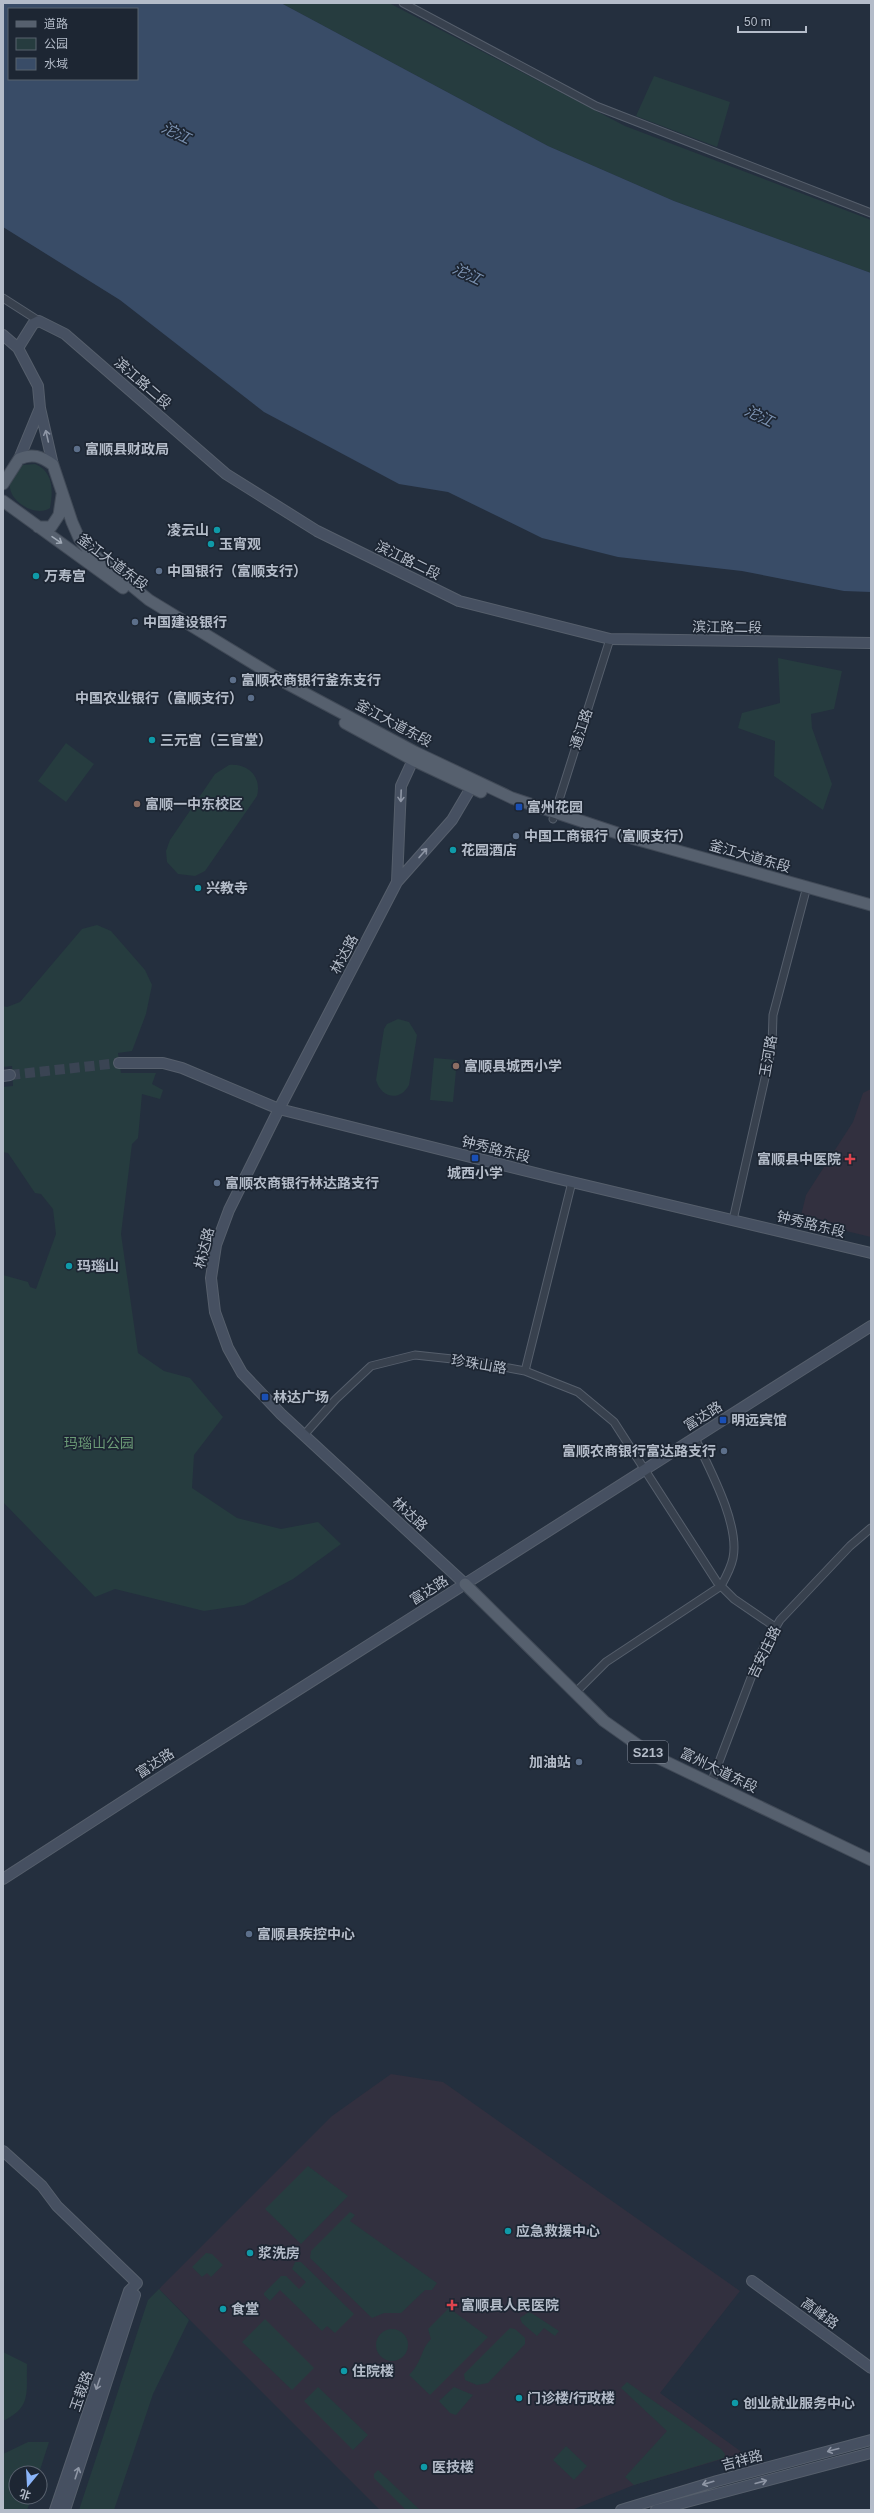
<svg xmlns="http://www.w3.org/2000/svg" width="874" height="2513" viewBox="0 0 874 2513" font-family="Helvetica,'Noto Sans SC',sans-serif">
	<rect width="100%" height="100%" fill="#242f3e"/>
	<path fill="#32303f" d="M871 1089V1237L800 1220 806 1195 853 1122 863 1093Z
		M391 2074 443 2082 740 2291 660 2393 743 2453 634 2485 572 2510H380L159 2289 332 2116Z"/>
	<path fill="#263c3f" d="M281 3H389L625 126 871 220V273L674 201 548 146Z
		M654 76 730 102 717 147 636 116Z
		M35 464C54 472 53 491 50 508 36 518 7 501 10 483 12 477 19 470 23 465Z
		M778 658 842 671 834 709 811 714 812 728 832 784 823 810 774 776 775 741 738 728 742 713 780 703Z
		M66 743 94 764 66 802 38 781Z
		M229 765C248 763 262 777 257 796L205 871 195 876 178 874 167 862 166 851 170 840 215 774Z
		M97 925 111 931 145 970 152 985 146 1014 132 1051 118 1053 121 1073H156L152 1084 163 1090 160 1099 142 1094 138 1138 132 1144 121 1234 138 1353 164 1371 190 1378 223 1417 194 1455 192 1488 237 1518 281 1529 318 1522 341 1544 293 1579 244 1605 204 1611 115 1589 95 1597 3 1502V1275L28 1282 30 1287 36 1289 56 1234 53 1209 41 1194 35 1193 8 1153 3 1152V1087L13 1086 12 1066 3 1067V1006L7 1007 20 1002 82 929Z
		M398 1019 409 1022 417 1035 409 1085C400 1102 381 1098 376 1080L384 1029 387 1024Z
		M434 1058 457 1060 453 1102 430 1100Z
		M308 2166 348 2196 301 2244 265 2209Z
		M350 2212 355 2215 350 2221 437 2283 432 2290H425L401 2313H384L372 2318 310 2258 311 2251Z
		M206 2253 212 2254 223 2265 211 2277 207 2273 202 2277 192 2267Z
		M295 2262H301L354 2314 335 2333 327 2326 322 2331 280 2290 270 2301 264 2295V2293L281 2276H286L299 2289 306 2282 292 2269Z
		M159 2289 189 2320 153 2394 114 2510H79L148 2300Z
		M449 2308 488 2337 430 2395 409 2375C423 2361 420 2350 431 2339L428 2329Z
		M529 2312 533 2314 559 2331 555 2336 544 2328 537 2336 522 2323 520 2318Z
		M265 2319 314 2368 292 2390 242 2342Z
		M510 2328 515 2329 525 2338V2344L488 2383 477 2385 465 2380 464 2374Z
		M376 2345a16 16 0 1 1 32 0a16 16 0 1 1-32 0Z
		M3 2352 27 2364C26 2393 32 2407 3 2421Z
		M627 2382 721 2449 725 2454 724 2458 634 2485 625 2477 667 2431 621 2388Z
		M318 2387 368 2435 353 2450 304 2401Z
		M454 2387 473 2395 456 2415 450 2413 439 2401Z
		M28 2442H49L39 2473H16V2497H32L27 2510H3V2454Z
		M566 2446 587 2466 574 2480 553 2460Z
		M378 2470 420 2510H406L374 2478V2474Z"/>
	<path fill="#394c67" fill-rule="evenodd" d="M3 3H281L548 146 674 201 871 273V592L844 591 742 571 618 557 542 538 448 492 399 484 264 412 120 300 3 227ZM9 9H137V79H9Z"/>
	<g fill="none" stroke-linecap="round" stroke-linejoin="round">
		<path stroke="#3a4453" stroke-width="10" stroke-dasharray="10 5" stroke-linecap="butt" d="M10 1075 119 1063"/>
		<g stroke="#565f6c" stroke-width="9">
			<path id="street" d="M403 3 596 106 871 213
				M3 298 39 321
				M553 819 610 639
				M733 1220 772 1047 773 1015 805 894
				M525 1371 572 1182
				M304 1435 336 1399 371 1366 415 1355 471 1361 525 1371 578 1392 614 1422 717 1582 734 1599 775 1627
				M575 1693 606 1662 721 1586C726 1577 731 1568 733 1558 740 1524 709 1468 695 1438
				M711 1783 760 1654 780 1620 850 1546 871 1528"/>
		</g>
		<g stroke="#565f6c" stroke-width="12">
			<path id="secondary" d="M3 335 18 348 38 386 40 408 53 465
				M18 348 33 324 39 321 65 334 226 474 317 531 459 601 610 639 871 643
				M19 459 40 408
				M397 882 401 786 413 760
				M119 1063H163L182 1068 279 1109 555 1178 871 1253
				M3 1076 10 1075
				M465 1584 281 1414 242 1373 228 1348 215 1312 211 1278 216 1245 229 1210 279 1109 397 882 452 820 475 781
				M3 1879 153 1782 871 1326
				M3 2151 42 2186 57 2206 137 2283
				M752 2281 871 2368
				M55 2510 129 2291 137 2283
				M65 2510 135 2295
				M621 2510 717 2481 871 2440
				M656 2510 871 2453"/>
		</g>
		<g stroke="#414a57" stroke-width="13">
			<path id="primary" d="M3 484 19 459C32 453 41 456 53 465L72 522 79 538 88 550 149 600 282 681 415 752 512 798 635 839 871 905
				M3 501 123 588
				M38 527H51L59 515 62 495
				M345 723 413 760 481 792
				M465 1584 604 1721 652 1755 871 1860"/>
		</g>
		<use href="#street" stroke="#38414e" stroke-width="7"/>
		<use href="#secondary" stroke="#465061" stroke-width="10"/>
		<use href="#primary" stroke="#56606e" stroke-width="11"/>
	</g>
	<defs><path id="oneway-shaft" d="M-6 0H5M1.5-3L5.5 0L1.5 3" fill="none" stroke-width="1.6" stroke-linecap="round" stroke-linejoin="round"/></defs>
	<g stroke="#8e96a5">
		<use href="#oneway-shaft" transform="translate(47 436) rotate(-103)"/>
		<use href="#oneway-shaft" transform="translate(401 796) rotate(92)"/>
		<use href="#oneway-shaft" transform="translate(423 853) rotate(-49)"/>
		<use href="#oneway-shaft" transform="translate(98 2384) rotate(109)"/>
		<use href="#oneway-shaft" transform="translate(833 2450) rotate(165)"/>
		<use href="#oneway-shaft" transform="translate(77 2473) rotate(-72)"/>
		<use href="#oneway-shaft" transform="translate(761 2482) rotate(-15)"/>
		<use href="#oneway-shaft" transform="translate(708 2483) rotate(164)"/>
	</g>
	<use stroke="#a1aab7" href="#oneway-shaft" transform="translate(57 540) rotate(34)"/>
	<g fill="#5c6f8a" stroke="#1d2633" stroke-width="1.5">
		<circle cx="77" cy="449" r="4"/>
		<circle cx="159" cy="571" r="4"/>
		<circle cx="135" cy="622" r="4"/>
		<circle cx="233" cy="680" r="4"/>
		<circle cx="251" cy="698" r="4"/>
		<circle cx="516" cy="836" r="4"/>
		<circle cx="217" cy="1183" r="4"/>
		<circle cx="724" cy="1451" r="4"/>
		<circle cx="579" cy="1762" r="4"/>
		<circle cx="249" cy="1934" r="4"/>
	</g>
	<g fill="#0f9aa8" stroke="#1d2633" stroke-width="1.5">
		<circle cx="217" cy="530" r="4"/>
		<circle cx="211" cy="544" r="4"/>
		<circle cx="36" cy="576" r="4"/>
		<circle cx="152" cy="740" r="4"/>
		<circle cx="453" cy="850" r="4"/>
		<circle cx="198" cy="888" r="4"/>
		<circle cx="69" cy="1266" r="4"/>
		<circle cx="508" cy="2231" r="4"/>
		<circle cx="250" cy="2253" r="4"/>
		<circle cx="223" cy="2309" r="4"/>
		<circle cx="344" cy="2371" r="4"/>
		<circle cx="519" cy="2398" r="4"/>
		<circle cx="735" cy="2403" r="4"/>
		<circle cx="424" cy="2467" r="4"/>
	</g>
	<g fill="#8d6e63" stroke="#1d2633" stroke-width="1.5">
		<circle cx="137" cy="804" r="4"/>
		<circle cx="456" cy="1066" r="4"/>
	</g>
	<g fill="#1a4fb4" stroke="#1d2633" stroke-width="1.5">
		<rect x="515" y="803" width="8" height="8" rx="2"/>
		<rect x="471" y="1154" width="8" height="8" rx="2"/>
		<rect x="261" y="1393" width="8" height="8" rx="2"/>
		<rect x="719" y="1416" width="8" height="8" rx="2"/>
	</g>
	<g fill="#e0444e" stroke="#1d2633" stroke-width="1.5">
		<path d="M848 1153h4v4h4v4h-4v4h-4v-4h-4v-4h4z"/>
		<path d="M450 2299h4v4h4v4h-4v4h-4v-4h-4v-4h4z"/>
	</g>
	<g text-anchor="middle" stroke-width="3.5" stroke-linejoin="round" paint-order="stroke">
		<rect fill="#1d2633" stroke="#878f9c" stroke-width="1" x="628" y="1741" width="40" height="22" rx="3"/>
		<g font-size="13" font-weight="bold" fill="#b4bcc9">
			<text x="648" y="1757">S213</text>
		</g>
		<g font-size="14" fill="#b4bcc9" stroke="#1d2633">
			<text transform="translate(143 383) rotate(41)" y="5">滨江路二段</text>
			<text transform="translate(408 560) rotate(26)" y="5">滨江路二段</text>
			<text transform="translate(113 562) rotate(37)" y="5">釜江大道东段</text>
			<text transform="translate(727 627) rotate(1)" y="5">滨江路二段</text>
			<text transform="translate(394 723) rotate(28)" y="5">釜江大道东段</text>
			<text transform="translate(581 729) rotate(-72)" y="5">通江路</text>
			<text transform="translate(750 856) rotate(16)" y="5">釜江大道东段</text>
			<text transform="translate(344 954) rotate(-62)" y="5">林达路</text>
			<text transform="translate(768 1056) rotate(-80)" y="5">玉河路</text>
			<text transform="translate(496 1149) rotate(14)" y="5">钟秀路东段</text>
			<text transform="translate(811 1224) rotate(14)" y="5">钟秀路东段</text>
			<text transform="translate(204 1248) rotate(-76)" y="5">林达路</text>
			<text transform="translate(479 1364) rotate(9)" y="5">珍珠山路</text>
			<text transform="translate(703 1416) rotate(-32)" y="5">富达路</text>
			<text transform="translate(410 1514) rotate(43)" y="5">林达路</text>
			<text transform="translate(429 1590) rotate(-32)" y="5">富达路</text>
			<text transform="translate(764 1652) rotate(-64)" y="5">吉安庄路</text>
			<text transform="translate(155 1763) rotate(-33)" y="5">富达路</text>
			<text transform="translate(719 1770) rotate(26)" y="5">富州大道东段</text>
			<text transform="translate(820 2313) rotate(36)" y="5">高峰路</text>
			<text transform="translate(81 2391) rotate(-71)" y="5">玉裁路</text>
			<text transform="translate(742 2460) rotate(-15)" y="5">吉祥路</text>
		</g>
		<g font-size="14" font-weight="bold" fill="#b4bcc9" stroke="#1d2633" text-anchor="start">
			<text x="85" y="454">富顺县财政局</text>
			<text x="209" y="535" text-anchor="end">凌云山</text>
			<text x="219" y="549">玉宵观</text>
			<text x="167" y="576">中国银行（富顺支行）</text>
			<text x="44" y="581">万寿宫</text>
			<text x="143" y="627">中国建设银行</text>
			<text x="241" y="685">富顺农商银行釜东支行</text>
			<text x="243" y="703" text-anchor="end">中国农业银行（富顺支行）</text>
			<text x="160" y="745">三元宫（三官堂）</text>
			<text x="145" y="809">富顺一中东校区</text>
			<text x="527" y="812">富州花园</text>
			<text x="524" y="841">中国工商银行（富顺支行）</text>
			<text x="461" y="855">花园酒店</text>
			<text x="206" y="893">兴教寺</text>
			<text x="464" y="1071">富顺县城西小学</text>
			<text x="841" y="1164" text-anchor="end">富顺县中医院</text>
			<text x="475" y="1178" text-anchor="middle">城西小学</text>
			<text x="225" y="1188">富顺农商银行林达路支行</text>
			<text x="77" y="1271">玛瑙山</text>
			<text x="273" y="1402">林达广场</text>
			<text x="731" y="1425">明远宾馆</text>
			<text x="716" y="1456" text-anchor="end">富顺农商银行富达路支行</text>
			<text x="571" y="1767" text-anchor="end">加油站</text>
			<text x="257" y="1939">富顺县疾控中心</text>
			<text x="516" y="2236">应急救援中心</text>
			<text x="258" y="2258">浆洗房</text>
			<text x="461" y="2310">富顺县人民医院</text>
			<text x="231" y="2314">食堂</text>
			<text x="352" y="2376">住院楼</text>
			<text x="527" y="2403">门诊楼/行政楼</text>
			<text x="743" y="2408">创业就业服务中心</text>
			<text x="432" y="2472">医技楼</text>
		</g>
		<g font-size="14" fill="#6b9a76" stroke="#1d2633">
			<text x="99" y="1448">玛瑙山公园</text>
		</g>
		<g font-size="15" font-style="italic" fill="#7c92b1" stroke="#1d2633">
			<text transform="translate(176 133) rotate(26)" y="5">沱江</text>
			<text transform="translate(467 274) rotate(26)" y="5">沱江</text>
			<text transform="translate(759 416) rotate(26)" y="5">沱江</text>
		</g>
	</g>
	<rect width="874" height="2513" fill="none" stroke="#b4bcc9" stroke-width="8"/>
	<rect x="8" y="8" width="130" height="72" fill="#1d2633" stroke="#59626f"/>
	<rect x="16" y="21" width="20" height="6" fill="#56606e" stroke="#59626f"/>
	<text x="44" y="28" font-size="12" fill="#b4bcc9">道路</text>
	<rect x="16" y="38" width="20" height="12" fill="#263c3f" stroke="#59626f"/>
	<text x="44" y="48" font-size="12" fill="#b4bcc9">公园</text>
	<rect x="16" y="58" width="20" height="12" fill="#394c67" stroke="#59626f"/>
	<text x="44" y="68" font-size="12" fill="#b4bcc9">水域</text>
	<g transform="translate(28 2485) rotate(198)"><circle r="19" fill="#1d2633" stroke="#59626f"/>
	<path d="M0-3L7 15L0 10L-7 15Z" fill="#8ab4f8"/>
	<text y="-6" font-size="11" font-weight="bold" text-anchor="middle" fill="#b4bcc9">北</text>
	</g>
	<path d="M738 26v6h68v-6" fill="none" stroke="#b4bcc9" stroke-width="2"/>
	<text x="744" y="26" font-size="12" fill="#b4bcc9" stroke="#1d2633" stroke-width="3" paint-order="stroke">50 m</text>
</svg>
